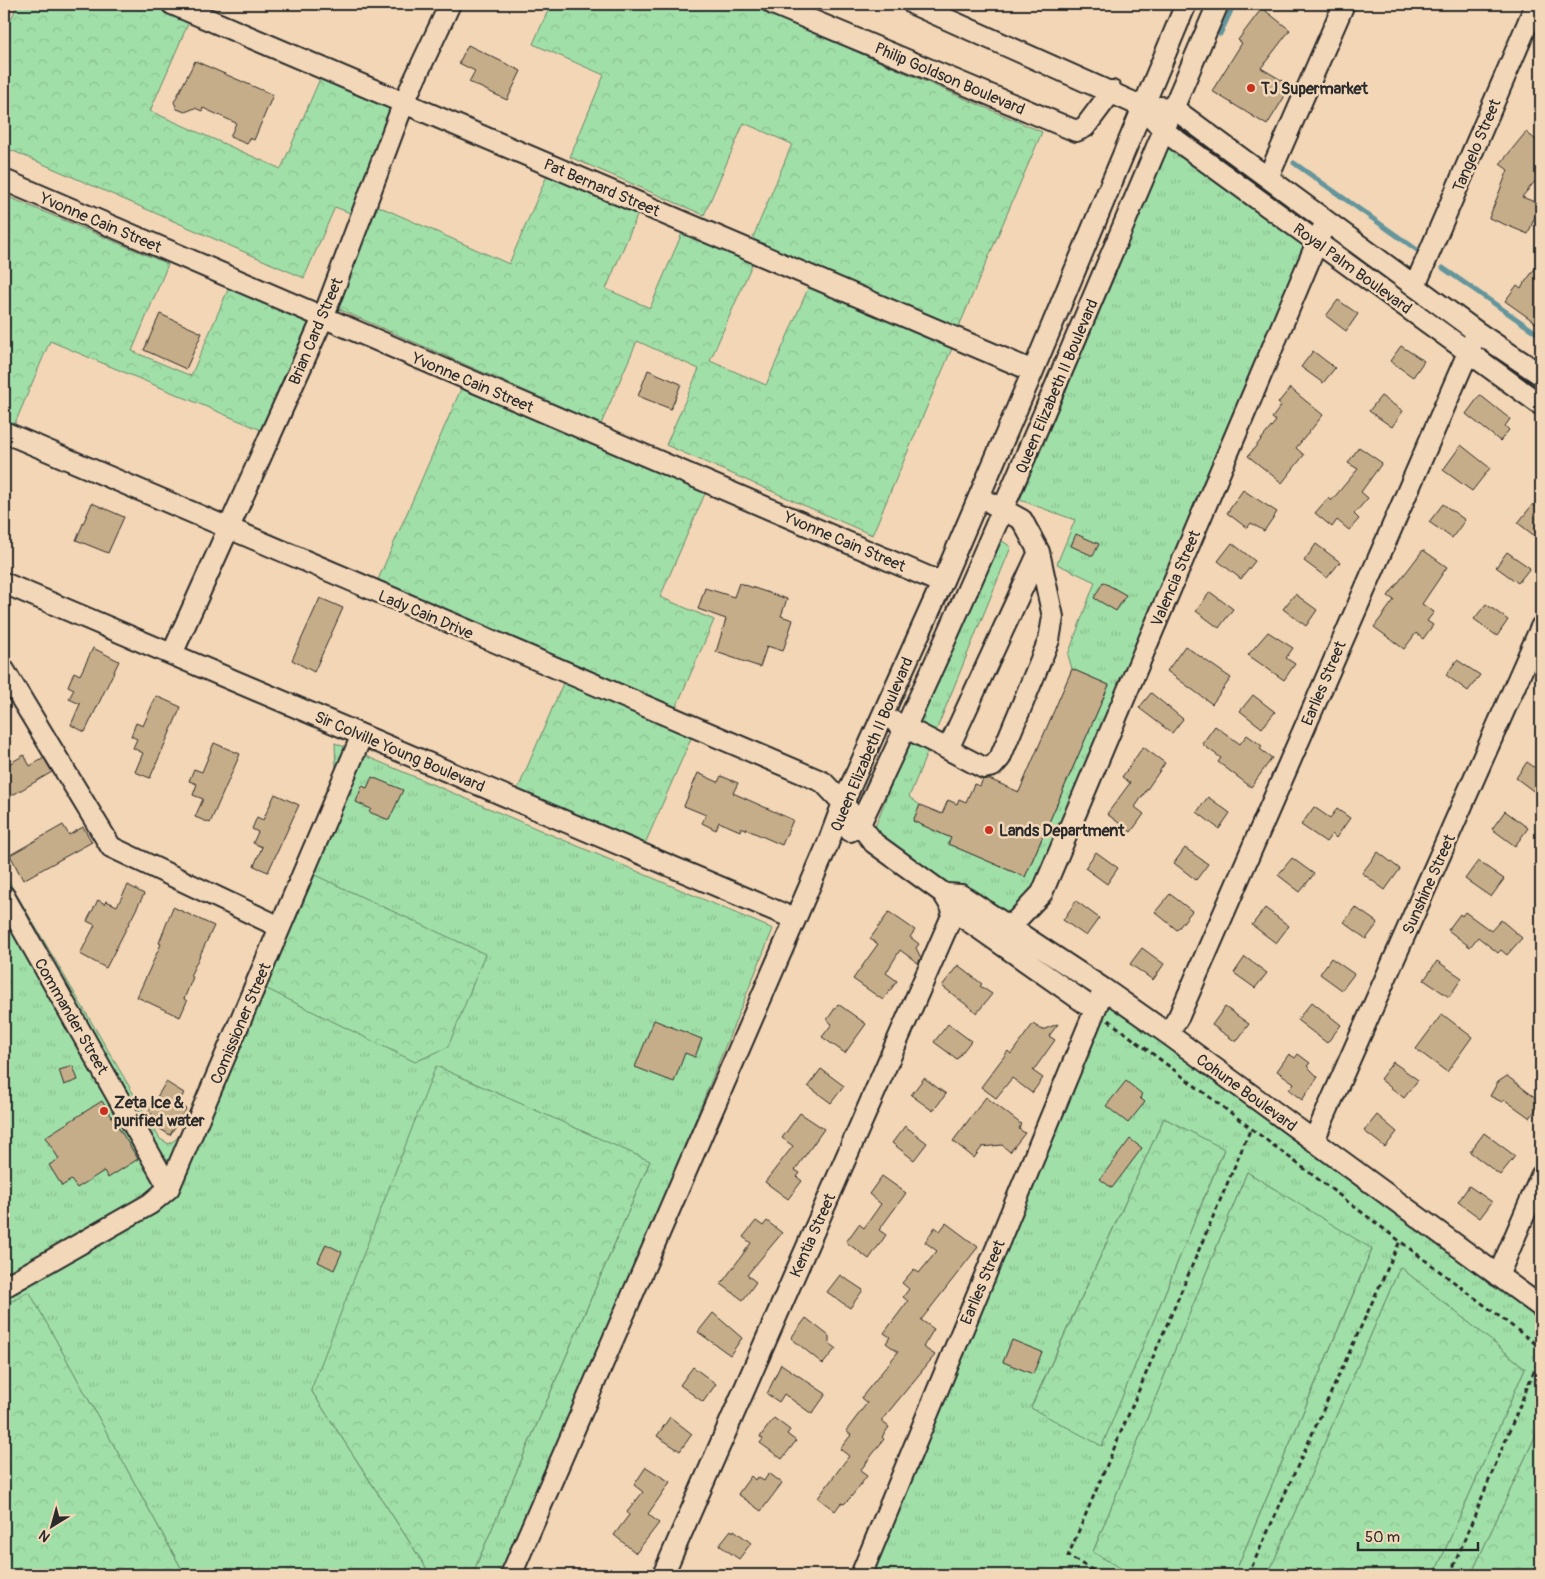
<svg xmlns="http://www.w3.org/2000/svg" width="1545" height="1579" viewBox="0 0 1545 1579" font-family="Pangolin,sans-serif">
	<defs>
		<pattern id="grass-tufts" width="24" height="20" patternUnits="userSpaceOnUse" patternTransform="scale(1.25)"><rect width="24" height="20" fill="#a0e0a8"/><path d="M3 7l-1-3M5 7V3M7 7l1-3M15 17l-1-3M17 17v-4M19 17l1-3" fill="none" stroke="#8ac091"/></pattern>
		<pattern id="forest-crowns" width="20" height="18" patternUnits="userSpaceOnUse" patternTransform="scale(1.25)"><rect width="20" height="18" fill="#a0e0a8"/><path d="M2 6a3 3 0 1 1 6 0M12 15a3 3 0 1 1 6 0" fill="none" stroke="#8ac091"/></pattern>
	</defs>
	<rect width="100%" height="100%" fill="#f2d6b5"/>
	<filter id="ink" filterUnits="userSpaceOnUse"><feTurbulence type="fractalNoise" baseFrequency=".02" numOctaves="2"/><feDisplacementMap in="SourceGraphic" scale="10" xChannelSelector="R" yChannelSelector="G"/><feConvolveMatrix kernelMatrix="1 2 1 2 8 2 1 2 1" color-interpolation-filters="sRGB"/></filter>
	<g filter="url(#ink)">
		<path fill="url(#grass-tufts)" stroke="#66866a" fill-rule="evenodd" d="M1173 108 1541 373V405L1317 242 1042 893 1010 927 961 895 884 838 875 827 910 736 1001 540 1011 547 909 797 920 805 913 821 951 838 949 844 1025 877 1109 685 1072 669 1068 655 1095 582 1057 564 1075 520 1020 500Z
			M335 743 773 929 510 1575H472L650 1161 311 1390 431 1575H185L29 1292 4 1306V873L160 1139 169 1144 176 1139 185 1128 336 769Z
			M1104 989 1541 1308V1424L1471 1575H1434L1525 1368 1400 1267 1268 1575H1234L1372 1250 1247 1172 1093 1552 1132 1575H861ZM1164 1118 1224 1150 1102 1445 1031 1407Z"/>
		<path fill="url(#forest-crowns)" stroke="#66866a" d="M18 4H161L191 17 150 111 281 169 322 74 399 108 353 214 335 207 304 278 4 147V16L11 19Z
			M551 4H746L1042 132 957 331 751 242 792 144 744 123 704 215 570 157 604 75 533 44Z
			M549 171 639 211 606 289 650 308 683 231 753 262 710 361 766 385 810 284 953 346 872 535 666 445 699 369 637 341 601 424 334 307 378 206 509 264Z
			M4 195 168 264 132 351 191 376 230 285 313 321 266 432 50 341 13 428 4 424Z
			M464 382 707 489 660 597 714 620 674 712 377 582Z
			M564 681 692 736 644 846 517 791Z
			M304 870 485 954 448 1047 415 1062 259 985Z
			M436 1066 650 1161 472 1575H431L311 1390Z
			M1164 1118 1224 1149 1102 1446 1031 1408Z
			M1247 1172 1372 1249 1234 1575H1132L1093 1552Z
			M1400 1267 1525 1368 1434 1575H1268Z
			M29 1291 185 1575H4V1306Z
			M1541 1424V1575H1471Z"/>
		<g fill="none" stroke-linecap="round" stroke-linejoin="round">
			<path stroke="#65959c" stroke-width="5" d="M1220 34 1234 4
				M1294 163 1420 252
				M1443 268 1541 336"/>
		</g>
		<path fill="#c6ad89" stroke="#2b2b2b" d="M1262 8 1290 30 1261 68 1291 86 1267 125 1212 91 1242 43 1238 40Z
			M468 45 521 71 507 100 469 82 475 71 459 63Z
			M195 61 273 95 254 140 250 138 247 144 230 137 236 123 203 108 202 111 195 108 185 112 177 109 174 102Z
			M1526 132 1541 144V174L1522 197 1540 204 1528 234 1489 218 1508 170 1500 164Z
			M1541 260V316L1536 323 1505 301 1517 285 1521 288Z
			M1338 300 1358 314 1346 331 1326 316Z
			M160 314 202 333 186 369 144 350Z
			M1401 346 1424 361 1413 377 1390 361Z
			M1313 351 1335 368 1323 383 1301 367Z
			M648 370 681 384 671 409 638 396Z
			M1290 388 1323 415 1296 448 1304 455 1282 483 1248 456 1276 421 1272 418 1281 406 1278 403Z
			M1480 395 1510 419 1505 426 1509 430 1500 441 1466 414Z
			M1381 396 1403 411 1392 427 1369 411Z
			M1461 445 1490 468 1472 491 1443 470Z
			M1359 447 1382 463 1361 492 1368 498 1354 514 1359 519 1349 530 1337 520 1332 527 1315 513 1328 498 1331 501 1358 469 1348 463Z
			M1243 490 1277 512 1264 531 1251 523 1247 528 1227 513Z
			M92 503 124 517 108 553 76 540Z
			M1443 504 1465 520 1452 538 1429 522Z
			M1533 504 1541 511V530L1536 537 1518 523Z
			M1076 534 1099 544 1093 556 1071 546Z
			M1232 543 1255 561 1241 579 1218 561Z
			M1316 544 1340 562 1327 578 1304 561Z
			M1423 550 1447 567 1422 604 1434 612 1427 621 1433 625 1423 639 1416 633 1404 649 1374 627 1394 600 1388 596Z
			M1507 552 1530 568 1518 583 1496 567Z
			M1103 582 1126 595 1116 611 1094 598Z
			M739 583 787 599 781 616 793 620 783 651 767 646 760 667 716 652 726 619 698 609 705 588 734 597Z
			M1210 592 1233 609 1219 628 1196 611Z
			M1295 594 1317 610 1306 626 1283 609Z
			M320 598 343 608 314 672 292 660Z
			M1486 604 1508 620 1497 636 1474 619Z
			M1268 632 1293 648 1286 658 1295 664 1284 680 1248 655Z
			M1185 646 1231 678 1212 704 1167 671Z
			M93 648 119 661 85 732 71 725 80 704 69 699 74 689 68 686 74 672 80 675Z
			M1457 660 1480 675 1468 691 1446 675Z
			M1072 669 1109 685 1025 877 948 844 951 838 913 821 920 805 942 814 948 800 957 804 959 799 966 802 974 784 980 786 983 779H989L1019 792Z
			M1151 693 1183 719 1172 733 1139 708Z
			M1253 695 1275 712 1262 728 1240 711Z
			M156 696 181 707 150 778 135 772 143 753 133 748 137 739 131 736 136 723 143 726Z
			M1215 726 1240 744 1247 735 1262 746 1260 749 1272 758 1251 787 1218 762 1221 758 1202 744Z
			M214 743 240 754 210 823 195 817 203 799 193 795 197 784 189 781 194 769 202 772Z
			M1143 747 1165 763 1135 807 1144 814 1131 832 1107 814 1130 783 1122 777Z
			M24 755 30 766 44 758 52 772 4 800V767Z
			M1527 762 1541 772V787L1536 793 1516 778Z
			M698 773 718 782 721 776 738 783 733 793 793 820 782 845 741 827 740 831 719 822 716 830 702 823 706 815 684 806Z
			M372 777 403 790 389 820 369 812 371 809 356 802 362 786 367 788Z
			M275 794 299 805 268 872 254 866 262 847 253 843 258 832 252 829 257 817 263 820Z
			M1208 797 1230 813 1219 829 1197 812Z
			M1314 807 1330 818 1337 809 1350 818 1336 838 1332 834 1326 842 1301 825Z
			M1505 811 1528 828 1515 846 1492 829Z
			M63 825 69 835 83 827 92 842 23 880 10 855Z
			M1185 848 1208 864 1196 880 1174 863Z
			M1096 852 1118 868 1107 884 1085 868Z
			M1378 852 1400 869 1385 890 1362 873Z
			M1292 858 1314 874 1300 892 1278 875Z
			M1478 861 1504 879 1491 897 1465 879Z
			M128 885 144 894 106 968 80 954 95 925 87 921 98 900 105 904 106 901 117 906Z
			M1170 894 1192 911 1177 930 1155 912Z
			M1076 901 1099 918 1086 936 1063 920Z
			M173 907 214 926 190 976 193 977 184 999 187 1001 180 1017 137 997 161 944 159 943Z
			M1355 907 1378 923 1366 939 1344 922Z
			M1265 908 1289 926 1276 943 1252 925Z
			M889 912 915 930 910 937 919 944 916 948 921 958 918 963 900 950 886 973 897 981 883 1000 853 979 878 944 870 939Z
			M1465 912 1491 931 1501 920 1522 938 1507 955 1501 950 1498 953 1478 937 1470 947 1448 930 1460 914 1462 916Z
			M1142 948 1164 964 1153 980 1130 964Z
			M1245 957 1267 973 1255 988 1234 973Z
			M1331 958 1354 974 1342 990 1320 974Z
			M1437 961 1462 978 1449 997 1424 980Z
			M958 965 982 984 980 986 992 994 977 1013 942 986Z
			M1312 1002 1341 1025 1327 1043 1297 1020Z
			M838 1004 866 1024 845 1053 822 1037 832 1024 827 1020Z
			M1225 1007 1249 1024 1236 1042 1212 1025Z
			M1442 1014 1472 1037 1447 1072 1416 1049Z
			M654 1020 702 1039 695 1057 685 1053 674 1082 635 1067Z
			M948 1024 971 1041 957 1059 934 1042Z
			M1033 1024 1042 1030 1058 1024 1049 1036 1055 1040 1033 1071 1043 1078 1032 1093 1012 1078 996 1098 981 1087 1008 1051 1011 1054Z
			M1289 1054 1295 1058 1298 1054 1310 1063 1307 1066 1318 1077 1302 1100 1289 1090 1294 1083 1277 1071Z
			M1393 1062 1418 1080 1404 1098 1380 1079Z
			M73 1066 78 1080 64 1085 59 1070Z
			M821 1069 844 1086 831 1103 808 1086Z
			M1507 1076 1541 1102 1530 1118 1505 1100 1502 1102 1490 1096 1498 1082Z
			M924 1078 946 1094 933 1111 911 1095Z
			M1126 1081 1142 1094 1140 1098 1145 1102 1128 1123 1106 1106Z
			M166 1082 184 1093 178 1104 186 1109 170 1135 155 1126 160 1119 148 1112Z
			M986 1097 1021 1124 1019 1129 1025 1133 1010 1152 1002 1145 982 1147 974 1158 953 1141Z
			M102 1101 138 1159 108 1178 104 1171 77 1188 71 1180 62 1186 49 1165 59 1159 45 1137Z
			M800 1113 824 1129 795 1170 800 1173 797 1177 802 1181 788 1199 765 1182 793 1146 782 1138Z
			M1377 1115 1397 1132 1385 1147 1364 1131Z
			M905 1126 927 1143 914 1160 892 1143Z
			M1484 1133 1515 1156 1500 1175 1470 1152Z
			M1130 1139 1142 1148 1112 1188 1100 1179Z
			M882 1176 906 1193 879 1230 886 1235 869 1259 846 1242 859 1224 864 1228 881 1204 869 1194Z
			M1469 1186 1492 1202 1480 1218 1458 1202Z
			M756 1221 763 1226 767 1221 782 1233 747 1275 756 1282 743 1300 721 1284 751 1243 743 1237Z
			M946 1223 978 1247 921 1320 934 1329 923 1347 935 1355 881 1421 889 1427 882 1437 884 1439 860 1471 867 1476 851 1497 844 1504 841 1503 835 1511 818 1498 849 1456 840 1449 851 1435 846 1431 867 1403 861 1398 898 1352 886 1343 890 1337 884 1333 908 1301 903 1297 909 1289 902 1283 914 1269 919 1273 937 1251 925 1242 935 1227 940 1231Z
			M326 1244 342 1252 334 1270 318 1262Z
			M840 1275 863 1290 850 1308 827 1292Z
			M713 1313 742 1338 730 1355 698 1332Z
			M806 1318 829 1336V1343L836 1348 823 1364 791 1338Z
			M1012 1340 1042 1352 1033 1374 1003 1362Z
			M781 1364 826 1394 812 1414 784 1394 779 1402 767 1394Z
			M693 1367 716 1384 703 1402 680 1385Z
			M670 1417 692 1434 680 1451 657 1436Z
			M774 1418 790 1430 787 1434 796 1441 782 1459 760 1443 763 1439 760 1437Z
			M646 1467 670 1482 648 1514 659 1523 636 1553 614 1535 629 1515 627 1512 643 1492 634 1485Z
			M769 1473 782 1483 761 1511 738 1494 751 1476 755 1480 757 1477 764 1481Z
			M731 1530 733 1532 734 1530 751 1543 739 1559 719 1545Z"/>
		<g fill="none" stroke-linecap="round" stroke-linejoin="round">
			<g stroke="#2b2b2b" stroke-width="24">
				<path id="minor" d="M172 4 1033 371
					M773 4 1076 131 1085 127 1112 91
					M913 4 1143 107 1164 131 1541 405
					M1160 107 1173 108 1477 332 1541 375
					M1268 178 1344 4
					M4 180 942 583
					M1415 286 1536 4
					M4 432 823 782 843 803 874 843 943 893 954 911 1095 1010
					M4 583 795 919
					M172 654 323 318 404 102 450 4
					M4 670 111 847 280 927
					M895 722 984 768 993 766 1000 758 1049 640 1053 617 1039 552 1022 520 991 503
					M948 749 1039 552
					M850 831 859 826C989 556 1099 278 1218 4
					M947 894 961 895 1104 989 1168 1034 1541 1307
					M4 896 169 1188
					M1010 927 1042 893 1326 221
					M1168 1034 1179 1016 1477 332
					M1314 1140 1541 627
					M1498 1276 1541 1176
					M4 1287 150 1204 169 1188 362 735
					M511 1575 827 846 843 803 942 583 1033 371 1186 4
					M663 1575 959 900
					M861 1575 1100 998"/>
			</g>
			<path stroke="#2b2b2b" stroke-width="3" stroke-dasharray="5 4" stroke-linecap="butt" d="M1108 1020 1541 1348
				M1101 1575 1068 1556 1251 1128
				M1248 1575 1400 1241
				M1450 1575 1541 1354"/>
			<use href="#minor" stroke="#f2d7b9" stroke-width="20"/>
		</g>
	</g>
	<g fill="#c8321e" stroke="#f2d7b9" stroke-width="2">
		<circle cx="1251" cy="88" r="5"/>
		<circle cx="989" cy="830" r="5"/>
		<circle cx="104" cy="1111" r="5"/>
	</g>
	<g text-anchor="middle" stroke-width="5" stroke-linejoin="round" paint-order="stroke">
		<g font-size="16" fill="#2b2b2b" stroke="#f2d7b9">
			<text transform="translate(950 78) rotate(23)" y="6">Philip Goldson Boulevard</text>
			<text transform="translate(1476 145) rotate(-67)" y="6">Tangelo Street</text>
			<text transform="translate(602 187) rotate(23)" y="6">Pat Bernard Street</text>
			<text transform="translate(101 222) rotate(23)" y="6">Yvonne Cain Street</text>
			<text transform="translate(1353 268) rotate(36)" y="6">Royal Palm Boulevard</text>
			<text transform="translate(315 331) rotate(-67)" y="6">Brian Card Street</text>
			<text transform="translate(473 382) rotate(23)" y="6">Yvonne Cain Street</text>
			<text transform="translate(1056 386) rotate(-67)" y="6">Queen Elizabeth II Boulevard</text>
			<text transform="translate(845 541) rotate(23)" y="6">Yvonne Cain Street</text>
			<text transform="translate(1175 578) rotate(-67)" y="6">Valencia Street</text>
			<text transform="translate(426 614) rotate(23)" y="6">Lady Cain Drive</text>
			<text transform="translate(1323 683) rotate(-67)" y="6">Earlies Street</text>
			<text transform="translate(871 744) rotate(-67)" y="6">Queen Elizabeth II Boulevard</text>
			<text transform="translate(400 751) rotate(23)" y="6">Sir Colville Young Boulevard</text>
			<text transform="translate(1428 884) rotate(-66)" y="6">Sunshine Street</text>
			<text transform="translate(72 1016) rotate(60)" y="6">Commander Street</text>
			<text transform="translate(240 1023) rotate(-67)" y="6">Comissioner Street</text>
			<text transform="translate(1247 1092) rotate(36)" y="6">Cohune Boulevard</text>
			<text transform="translate(812 1235) rotate(-66)" y="6">Kentia Street</text>
			<text transform="translate(982 1282) rotate(-67)" y="6">Earlies Street</text>
		</g>
		<g font-size="16" font-weight="bold" fill="#2b2b2b" stroke="#f2d7b9" text-anchor="start">
			<text x="1261" y="94">TJ Supermarket</text>
			<text x="999" y="836">Lands Department</text>
			<text x="114" y="1108">Zeta Ice &amp;<tspan x="114" dy="18">purified water</tspan></text>
		</g>
	</g>
	<rect width="1545" height="1579" fill="none" stroke="#f2d7b9" stroke-width="20"/>
	<rect x="10" y="10" width="1525" height="1559" fill="none" stroke="#2b2b2b" stroke-width="2" filter="url(#ink)"/>
	<g transform="translate(52 1526) rotate(217)" stroke="#f2d7b9" stroke-width="4" paint-order="stroke">
	<path d="M0-4L9 19L0 12L-9 19Z" fill="#2b2b2b"/>
	<text y="-8" font-size="14" font-weight="bold" text-anchor="middle" fill="#2b2b2b">N</text>
	</g>
	<path d="M1358 1542v8h120v-8" fill="none" stroke="#2b2b2b" stroke-width="2.5"/>
	<text x="1365" y="1542" font-size="15" fill="#2b2b2b" stroke="#f2d7b9" stroke-width="4" paint-order="stroke">50 m</text>
</svg>
